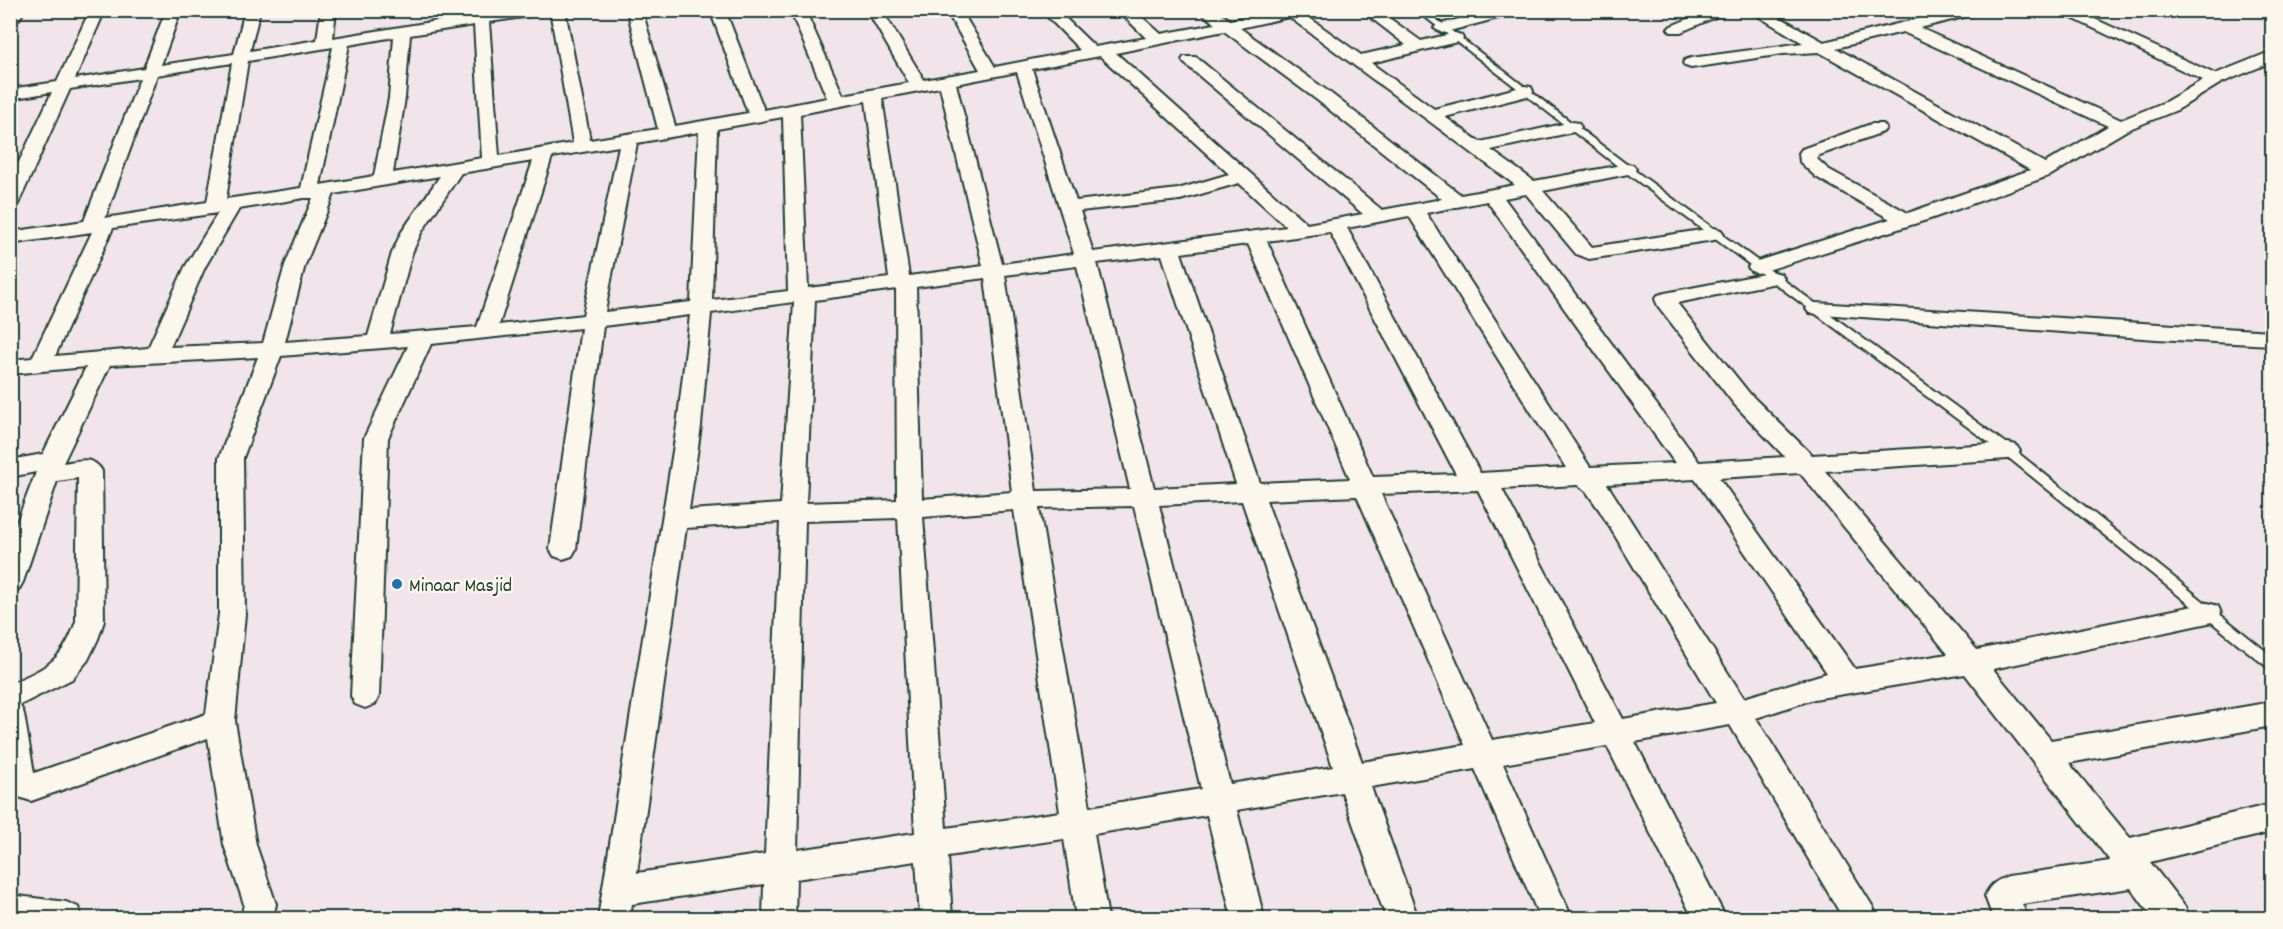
<svg xmlns="http://www.w3.org/2000/svg" width="2283" height="929" viewBox="0 0 2283 929" font-family="Dekko,sans-serif">
	<rect width="100%" height="100%" fill="#f1e4ea"/>
	<filter id="ink" filterUnits="userSpaceOnUse"><feTurbulence type="fractalNoise" baseFrequency=".0167" numOctaves="2"/><feDisplacementMap in="SourceGraphic" scale="12" xChannelSelector="R" yChannelSelector="G"/><feConvolveMatrix kernelMatrix="1 2 1 2 8 2 1 2 1" color-interpolation-filters="sRGB"/></filter>
	<g filter="url(#ink)">
		<g fill="none" stroke-linecap="round" stroke-linejoin="round">
			<g stroke="#1f3d34" stroke-width="4">
				<path id="service" d="M1416 10H1424L1630 167 2012 448 2272 656V668L2267 667 2004 454 1624 171Z"/>
			</g>
			<g stroke="#1f3d34" stroke-width="4">
				<path id="minor" d="M10 10H25L15 25 10 26Z
					M90 10H105L75 79 144 68 166 10H181L161 65 234 54 245 10H260L250 51 317 40 321 10H336L333 38 505 10H544L537 15 489 22 499 156 573 143 550 10H565L590 140 658 129 627 10H642L675 126 748 113 710 10H725L764 110 827 98 790 10H805L843 95 909 83 867 10H882L924 80 980 70 946 10H961L995 67 1080 50 1041 10H1057L1095 47 1146 38 1118 10H1134L1161 34 1215 24 1199 10H1216L1230 20 1278 10H1310L1304 14 1361 55 1406 45 1361 10H1378L1421 41 1455 33 1461 35 1463 38 1461 41 1371 63 1434 109 1525 86 1531 87 1533 91 1531 95 1445 117 1480 142 1572 122 1578 123 1581 127 1578 131 1491 150 1534 181 1627 164 1633 165 1636 169 1633 173 1543 191 1592 247 1714 228 1721 230 1724 234 1721 238 1714 240 1589 259 1576 254 1526 194 1504 198 1699 462 1785 457 1734 404 1658 306 1655 299 1658 295 1665 293 1774 272 1781 274 1784 278 1781 282 1677 303 1750 394 1812 455 2008 443 2016 445 2020 451 2016 457 2008 459 1825 471 1977 650 2208 603 2218 606 2221 613 2218 620 2208 623 1993 669 2051 740 2272 702V726L2069 763 2130 838 2272 804V832L2150 862 2185 907 2189 918H2153L2131 888 2022 904 2028 918H1993L1985 896C1990 884 1996 881 2008 876L2110 861 1965 674 1814 699 1756 718 1873 907 1877 918H1843L1730 725 1635 742 1726 918H1693L1607 746 1503 764 1572 918H1540L1475 769 1371 787 1418 918H1386L1342 792 1237 810 1264 918H1232L1207 815 1094 834 1108 918H1076L1064 839 948 856 952 918H920L916 861 796 879 795 918H763L764 884 632 904 630 918H598L677 426 690 315 603 326 576 549 572 556 563 559 554 556 550 549 581 328 431 344 388 438 379 696 375 704 365 708 355 704 351 696 364 438 408 346 281 356 243 458 245 614 235 721 256 845 276 904 273 918H241L244 904 224 845 208 738 31 801 10 794V684C47 667 63 661 76 621L78 478 57 481 23 582 19 589 10 592V540L36 472 10 477V460L43 454 86 367 10 374V360L32 358 92 232 10 244V232L84 221 140 78 70 89 19 202 17 206 10 208V181L52 92 10 99V89L57 82ZM1289 17 1515 185 1461 195 1329 92 1240 28ZM474 25 482 158 393 173 405 98 410 35ZM1224 31 1317 100 1442 199 1382 210 1196 57H1184L1182 60 1184 63 1363 214 1307 224 1116 53ZM394 37 389 98 374 176 320 185 349 45ZM333 47 301 188 226 199 248 61ZM1100 56 1229 174 1178 189 1076 201 1032 69ZM232 63 207 202 105 218 157 75ZM1017 72 1074 254 1002 264 956 84ZM940 87 983 266 909 276 882 98ZM866 101 889 278 808 288 800 114ZM783 117 788 291 712 300 717 129ZM699 132 691 302 605 312 637 143ZM619 146 583 315 499 325 552 157ZM533 161 477 327 390 334 412 253 421 233 461 173ZM440 176 401 233 392 253 368 336 285 342 305 265 334 194ZM1239 183 1287 227 1093 252 1080 211 1180 200ZM304 198H313L285 265 263 343 170 347 205 267 239 209ZM1487 201 1675 463 1590 467 1426 213ZM218 213 185 267 148 348 55 356 113 228ZM1409 216 1566 468 1480 473 1347 228ZM1330 232 1456 474 1373 477 1267 241ZM1248 244 1350 479 1260 483 1181 253ZM1162 255 1236 484 1154 488 1097 263ZM1077 266 1130 489 1036 491 1005 275ZM985 278 1012 492 922 499 916 287ZM896 289 897 500 806 503 815 300ZM794 302 781 504 689 510 701 426 711 313ZM258 357 219 458V614L206 714 34 773 24 714 20 705 72 679 88 660 98 639 104 621 102 471C93 455 78 461 63 463L110 365ZM1800 473 1948 654 1855 669 1719 478ZM1695 479 1827 673 1744 698 1607 484ZM1578 485 1586 491 1600 511 1716 703 1623 719 1502 489ZM1478 490 1595 723 1492 740 1381 494ZM1357 496 1465 745 1362 762 1266 500ZM1242 501 1333 767 1230 784 1159 505ZM1134 506 1201 789 1090 807 1039 508ZM1014 510 1060 812 946 828 923 517ZM898 518 915 833 797 850 805 521ZM780 522 765 854 637 873 686 528Z
					M1492 10H1519L1517 13 1442 33 1434 28 1437 25Z
					M1710 10H1732L1681 32H1671L1668 29 1671 26Z
					M1748 10H1767L1824 42 1954 10H1982L1980 13 1920 28 2121 120 2165 102 2203 80 2055 10H2075L2215 74 2272 51V62L2221 83 2177 110 2127 130 2051 175 1933 218 1758 273 1751 271 1748 267 1751 263 1890 219 1816 177 1800 162 1799 153 1802 149 1871 124H1883L1886 128 1883 132 1817 156 1818 160 1828 169 1908 213 2030 170 1819 52 1783 54 1691 68 1685 66 1683 63 1685 60 1691 58 1803 43ZM1903 32 2108 126 2045 163 1836 48Z
					M1816 303 2272 331V345L2156 339 1809 313 1806 309 1809 305Z
					M10 895 66 902 78 907 82 918H10Z"/>
			</g>
			<use href="#service" fill="#fbf7ec" fill-rule="evenodd"/>
			<use href="#minor" fill="#fbf7ec" fill-rule="evenodd"/>
		</g>
	</g>
	<circle fill="#1f6fb2" stroke="#fbf7ec" stroke-width="2" cx="397" cy="584" r="6"/>
	<g text-anchor="middle" stroke-width="4.5" stroke-linejoin="round" paint-order="stroke">
		<g font-size="20" fill="#1f3d34" stroke="#fbf7ec" text-anchor="start">
			<text x="409" y="591">Minaar Masjid</text>
		</g>
	</g>
	<rect width="2283" height="929" fill="none" stroke="#fbf7ec" stroke-width="36"/>
	<rect x="18" y="18" width="2247" height="893" fill="none" stroke="#1f3d34" stroke-width="2" filter="url(#ink)"/>
</svg>
